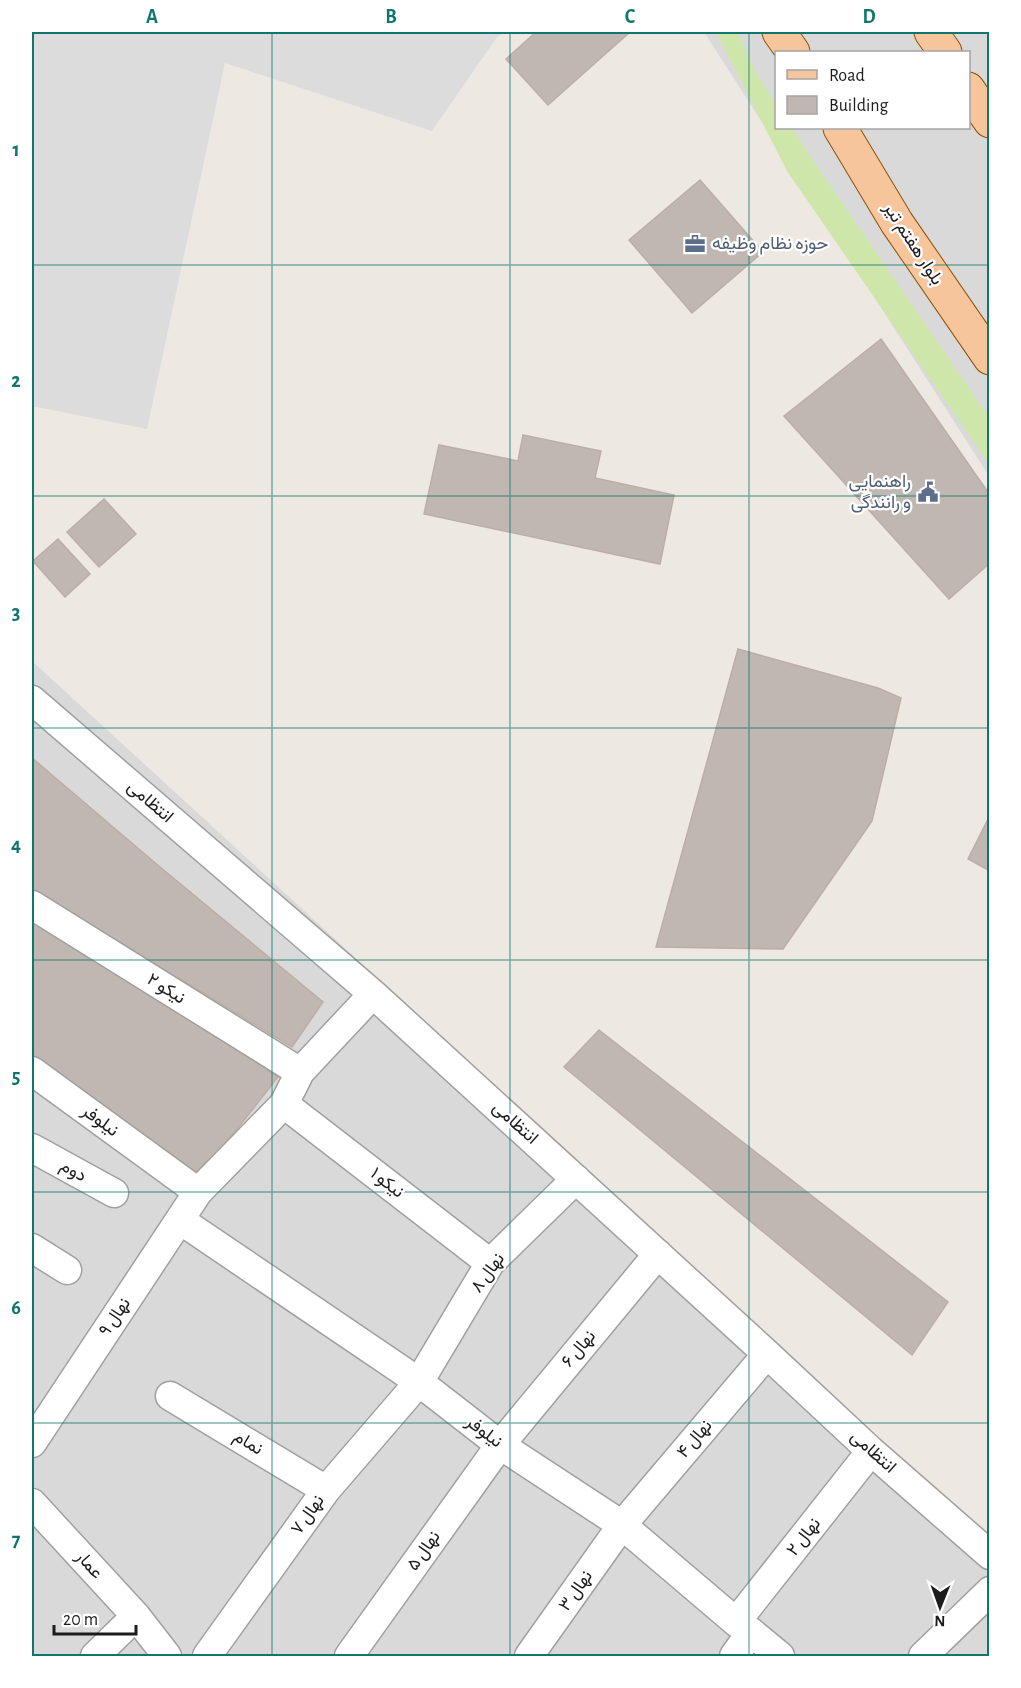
<svg xmlns="http://www.w3.org/2000/svg" width="1021" height="1688" font-family="'Alegreya Sans',Vazirmatn,sans-serif">
<rect width="100%" height="100%" fill="#ede8e2"/>
<!-- residential -->
<path fill="#dad9d9" fill-rule="evenodd" d="M704,32H989V476ZM776,52H968V128H776Z
M32,661L989,1539V1656H32Z"/>
<!-- grass -->
<path fill="#cee6a9" d="M716,32H737L756,73L776,104V128H792L821,172L989,417V464L787,171Z"/>
<!-- parking -->
<path fill="#dcdcdc" d="M32,32H506L497,37L432,131L225,63L147,429L32,406Z"/>
<!-- building -->
<path fill="#c1b7b2" stroke="#beada5" stroke-width="1.5" d="M536,32H630L548,105L506,59Z
M700,180L763,252L692,313L629,240Z
M881,339L990,495V563L949,599L784,416Z
M523,435L601,451L595,478L674,495L660,564L424,514L439,445L518,461Z
M104,499L136,534L99,567L67,532Z
M58,539L90,574L65,597L33,561Z
M738,649L878,688L901,698L872,821L783,949L656,947Z
M32,758L160,867L323,1002L292,1047L32,889Z
M990,815V871L968,859Z
M32,921L146,991L278,1077L200,1176L102,1108L32,1064Z
M599,1030L948,1302L912,1355L564,1067Z"/>
<g fill="none" stroke-linecap="round" stroke-linejoin="round">
<!-- minor casing -->
<g stroke="#a0a0a0" stroke-width="31">
<path id="minor" d="M32,700L373,994L767,1354L871,1451L990,1555
M32,905L300,1072
M32,1071L198,1192
M284,1104L490,1263
M32,1148L114,1193
M180,1220L419,1382L500,1445L622,1525L736,1622L751,1632L780,1656
M32,1248L67,1270
M170,1396L326,1490
M32,1443L198,1192L284,1104L300,1072L373,994
M32,1503L136,1616L167,1656
M736,1622L871,1451
M95,1656L136,1616
M207,1656L326,1490L419,1382L490,1263L576,1179
M349,1656L500,1445L658,1254
M529,1656L622,1525L767,1354
M734,1656L751,1632
M923,1656L990,1591"/>
</g>
<!-- primary casing -->
<g stroke="#8e5106" stroke-width="35">
<path id="primary" d="M779,32L793,52
M931,32L945,52
M968,89L990,121
M840,128L897,223L990,358"/>
</g>
<!-- minor -->
<use href="#minor" stroke="#fff" stroke-width="28"/>
<!-- primary -->
<use href="#primary" stroke="#f7c59c" stroke-width="33"/>
</g>
<!-- grid -->
<path fill="none" stroke="#0f766e" stroke-width="1.5" stroke-opacity="0.55" d="M272,32V1656M510,32V1656M749,32V1656M32,265H990M32,496H990M32,728H990M32,960H990M32,1192H990M32,1423H990"/>
<!-- icons -->
<defs>
<g id="office-bare" transform="scale(1.62)"><path d="M-6-3h4V-5.5h4V-3h4V5H-6ZM-1-4.5V-3h2v-1.5ZM-6 0V1H6V0Z" fill="#5c6f8a" stroke="#fff" stroke-width="2.5" paint-order="stroke"/></g>
<g id="civic-bare" transform="scale(1.62)"><path d="M-.6-6.5H3V-4.5H.6V-3L4-1V1h2V6H-6V1h2V-1L-.6-3ZM-1.2 2.5V6h2.4V2.5Z" fill="#5c6f8a" stroke="#fff" stroke-width="2.5" paint-order="stroke"/></g>
</defs>
<g fill-rule="evenodd">
<use href="#office-bare" x="695" y="244"/>
<use href="#civic-bare" x="928" y="492"/>
</g>
<g text-anchor="middle" dominant-baseline="central" stroke-width="4.5" stroke-linejoin="round" paint-order="stroke">
<!-- service labels -->
<g font-size="18" fill="#4e5e75" stroke="#fff" text-anchor="start">
<text x="712" y="244">حوزه نظام وظیفه</text>
<text x="911" y="482" text-anchor="end">راهنمایی<tspan x="911" dy="21">و رانندگی</tspan></text>
</g>
<!-- street labels -->
<g font-size="18" fill="#1c1c1c" stroke="#fff">
<text transform="translate(913 244) rotate(57)">بلوار هفتم تیر</text>
<text transform="translate(150 802) rotate(41)">انتظامی</text>
<text transform="translate(166 989) rotate(32)">نیکو ۲</text>
<text transform="translate(100 1121) rotate(36)">نیلوفر</text>
<text transform="translate(515 1123) rotate(42)">انتظامی</text>
<text transform="translate(73 1171) rotate(29)">دوم</text>
<text transform="translate(387 1183) rotate(38)">نیکو ۱</text>
<text transform="translate(488 1273) rotate(-54)">نهال ۸</text>
<text transform="translate(115 1317) rotate(-56)">نهال ۹</text>
<text transform="translate(579 1349) rotate(-50)">نهال ۶</text>
<text transform="translate(484 1432) rotate(37)">نیلوفر</text>
<text transform="translate(695 1439) rotate(-50)">نهال ۴</text>
<text transform="translate(248 1443) rotate(31)">نمام</text>
<text transform="translate(873 1452) rotate(42)">انتظامی</text>
<text transform="translate(308 1515) rotate(-55)">نهال ۷</text>
<text transform="translate(804 1537) rotate(-52)">نهال ۲</text>
<text transform="translate(424 1551) rotate(-55)">نهال ۵</text>
<text transform="translate(89 1565) rotate(48)">عمار</text>
<text transform="translate(576 1591) rotate(-55)">نهال ۳</text>
</g>
</g>
<!-- border -->
<rect width="1021" height="1688" fill="none" stroke="#ffffff" stroke-width="66"/>
<!-- legend -->
<rect x="775" y="51" width="195" height="78" fill="#ffffff" stroke="#a4a4a4" stroke-width="1.5"/>
<rect x="787" y="70" width="30" height="9" fill="#f7c59c" stroke="#a4a4a4" stroke-width="1.5"/>
<text x="829" y="81" font-size="18" fill="#1c1c1c">Road</text>
<rect x="787" y="96" width="30" height="18" fill="#c1b7b2" stroke="#a4a4a4" stroke-width="1.5"/>
<text x="829" y="111" font-size="18" fill="#1c1c1c">Building</text>
<!-- north arrow -->
<g transform="translate(940 1607) rotate(181)" stroke="#ffffff" stroke-width="4.5" paint-order="stroke">
<path d="M0-4.5L10 22L0 15L-10 22Z" fill="#1c1c1c"/>
<text y="-9" font-size="16" font-weight="bold" text-anchor="middle" fill="#1c1c1c">N</text>
</g>
<!-- scale -->
<path d="M54 1625v9h82v-9" fill="none" stroke="#1c1c1c" stroke-width="3"/>
<text x="63" y="1625" font-size="18" fill="#1c1c1c" stroke="#ffffff" stroke-width="4.5" paint-order="stroke">20 m</text>
<rect x="33" y="33" width="955" height="1622" fill="none" stroke="#0f766e" stroke-width="2"/>
<g font-size="20" text-anchor="middle" font-weight="bold" fill="#0f766e">
<text x="152" y="23">A</text>
<text x="391" y="23">B</text>
<text x="630" y="23">C</text>
<text x="869" y="23">D</text>
<text x="16" y="156">1</text>
<text x="16" y="387">2</text>
<text x="16" y="619">3</text>
<text x="16" y="851">4</text>
<text x="16" y="1083">5</text>
<text x="16" y="1314">6</text>
<text x="16" y="1546">7</text>
</g>
</svg>
